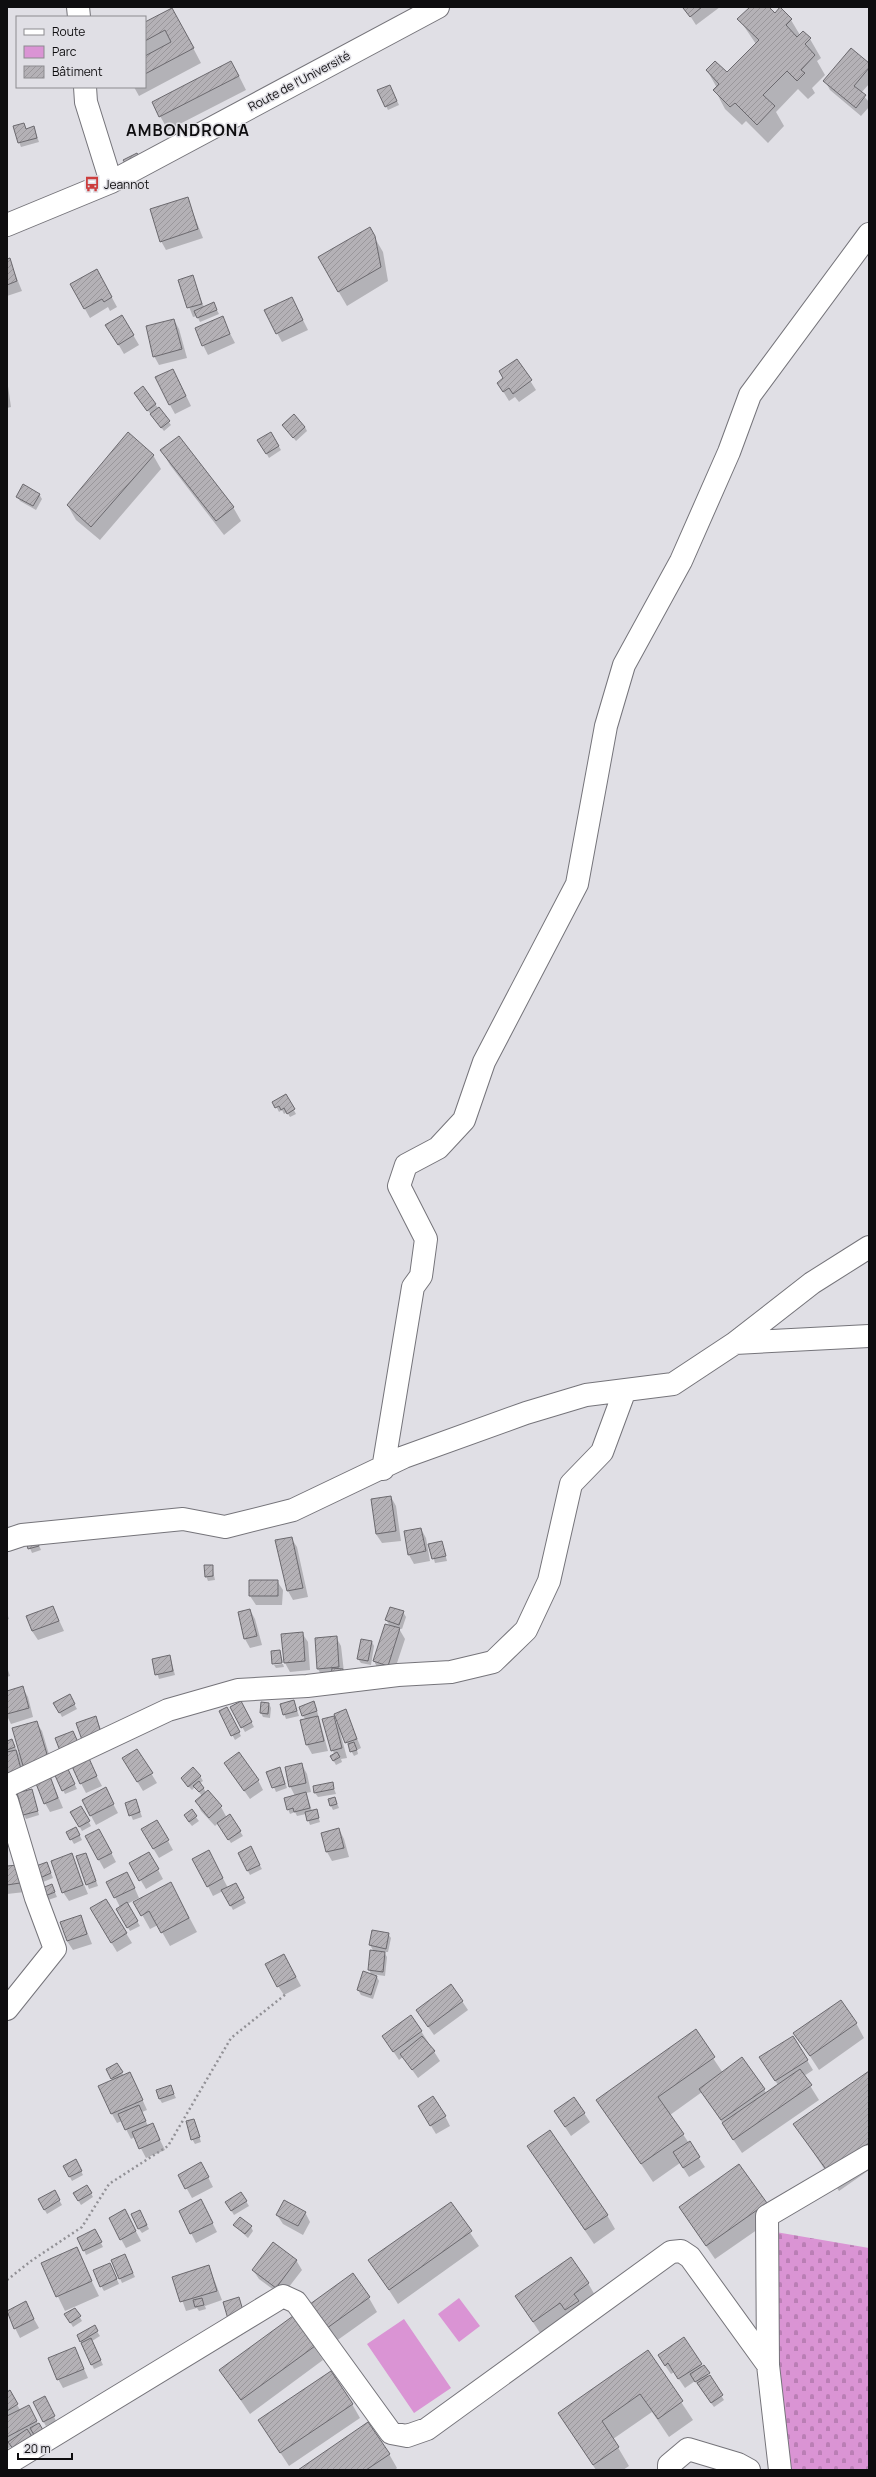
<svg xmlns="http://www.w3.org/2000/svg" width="876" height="2477" font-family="Manrope,sans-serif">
<defs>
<pattern id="cemetery-stones" width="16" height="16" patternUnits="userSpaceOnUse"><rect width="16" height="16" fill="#da94d4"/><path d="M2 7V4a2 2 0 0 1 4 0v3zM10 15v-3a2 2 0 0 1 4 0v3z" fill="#ba7eb5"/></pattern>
<pattern id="building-hatch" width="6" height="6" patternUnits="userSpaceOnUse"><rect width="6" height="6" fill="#b4b1b6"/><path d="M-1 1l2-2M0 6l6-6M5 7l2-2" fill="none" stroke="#9a979b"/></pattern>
</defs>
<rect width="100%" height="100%" fill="#e0dfe5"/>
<!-- cemetery -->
<path fill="url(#cemetery-stones)" d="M764,2230L869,2248V2470H785Z"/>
<!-- park -->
<path fill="#da94d4" d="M459,2298L480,2326L459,2342L438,2314Z
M404,2319L451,2388L414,2413L367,2344Z"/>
<!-- shadow -->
<path fill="#0003" d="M687,7H720L696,25L685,8Z
M751,7H767L775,14L780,8L791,20L800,35L810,39L821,58L817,61L825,75L812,88L815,93L808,99L798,89L776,112L784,126L768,143L746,121L742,125L725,109L715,90L717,88L707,70L727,73L756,44L739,19Z
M145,23H180L201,63L139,96L134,87H145Z
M869,65V84L861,93L869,102V107L861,116L830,90L825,81Z
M239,76L246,90L168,130L160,116Z
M392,90L399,105L388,110L386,106Z
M24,124L26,129L34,127L39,142L21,147L19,142Z
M187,198L203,238L166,250L161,241Z
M369,228L383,252L388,281L347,306L319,258Z
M9,259L22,291L7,296V260Z
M97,270L117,307L110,311L108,307L90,318L71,284Z
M192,277L204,307L214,304L219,314L200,322L197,316L193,317L179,281Z
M292,298L308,330L282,342L277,333Z
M122,316L139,345L124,354L107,325Z
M222,318L235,343L208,355L203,345Z
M174,320L179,329L187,358L159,365L154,356Z
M517,360L536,390L519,402L515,397L509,401L498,383L504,379Z
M7,379L11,407L7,408Z
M178,379L191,406L175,414L170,405Z
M143,388L171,425L164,431L138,398Z
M283,425L305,427L307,431L296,441Z
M271,433L281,450L269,458L259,440Z
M162,451L233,507L241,521L224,535L170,465Z
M153,455L161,469L100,540L76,520L68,506Z
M39,494L42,499L36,510L20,501L18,497Z
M286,1096L296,1114L290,1117L287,1112L284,1114L282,1110L279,1112L274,1102Z
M391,1497L396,1506L401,1541L382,1543L376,1534L372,1500Z
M421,1529L426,1538L430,1561L414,1564L409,1555Z
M291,1538L297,1547L308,1597L293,1600L288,1591L277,1541Z
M27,1541L38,1543L41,1550L32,1553Z
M442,1542L447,1561L435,1563L430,1545Z
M212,1566L215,1580L208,1581L206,1576Z
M277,1581L283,1590L282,1605H256L250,1596Z
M53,1607L64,1631L38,1640L32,1631Z
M250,1610L255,1619L262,1645L250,1648L245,1639Z
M403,1612L406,1617L402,1629L398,1627L405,1639L393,1675L379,1671L374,1661L390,1626L386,1620Z
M7,1613L9,1619L7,1620Z
M302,1633L308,1642L310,1670L290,1672L285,1663Z
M336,1637L341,1646L344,1672L323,1678L318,1669Z
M372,1642L374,1646L371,1665L361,1663L358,1659Z
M280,1651L283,1662L274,1664L272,1652Z
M170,1656L175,1675L159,1679L153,1660Z
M283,1664L284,1667L276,1668L274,1665Z
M7,1667L10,1676L7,1677Z
M22,1687L28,1697L33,1717L11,1724L7,1716V1692Z
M69,1695L77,1709L62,1717L55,1703Z
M294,1701L299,1716L286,1719L281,1705Z
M241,1702L254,1727L245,1732L231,1707Z
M269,1704L271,1708L270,1718L263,1717L261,1713Z
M316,1707L328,1751L312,1754L307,1745L302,1721L306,1720L303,1716Z
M227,1709L241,1736L235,1740L220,1712Z
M346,1711L361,1748L357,1750L358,1754L354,1756L339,1728L347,1758L341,1759L342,1762L336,1765L331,1756L334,1754L324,1719L333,1717L339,1728Z
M96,1717L106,1742L89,1748Z
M36,1722L42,1731L54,1771L23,1766L26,1782L7,1780V1742L14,1744L22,1761Z
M73,1732L102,1786L86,1793L71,1764Z
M137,1750L157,1783L143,1791L129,1768Z
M302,1765L307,1774L311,1792L306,1793L312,1811L316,1810L320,1822L310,1825L306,1814L297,1816L295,1812L290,1814L288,1809L295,1796L290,1786Z
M68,1771L77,1789L65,1794L63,1790Z
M231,1772L258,1780L263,1790L250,1799Z
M268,1773H282L287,1788L276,1792Z
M200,1776L203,1781L200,1783L206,1792L221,1807L227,1818L230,1816L243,1836L231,1843L218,1823L215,1826L201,1811L196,1801L202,1796L195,1787L192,1790L184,1782Z
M50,1777L63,1808L50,1812L45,1803Z
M332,1783L336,1794L318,1797L315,1793Z
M32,1790L39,1815L26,1819L24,1815Z
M110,1798L118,1813L96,1825L83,1801Z
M335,1798L339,1808L333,1810L331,1806Z
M126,1804L138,1805L142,1817L133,1820Z
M81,1808L91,1826L82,1831L72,1813Z
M191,1811L199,1821L192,1826L187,1820Z
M157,1821L173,1850L159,1858L142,1830Z
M339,1829L344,1839L349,1857L332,1861L327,1852L322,1833Z
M67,1832H78L82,1840L74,1844Z
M86,1837L104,1839L116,1862L104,1869Z
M250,1848L262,1869L250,1875L239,1854Z
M149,1853L163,1879L146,1889L131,1864Z
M71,1854L88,1894L69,1901L63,1892Z
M88,1858L98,1886L89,1889L87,1884Z
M194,1859L214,1861L228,1888L236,1884L246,1903L233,1910L223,1891L213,1896Z
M47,1863L53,1878L43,1882L41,1877Z
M17,1866L25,1892L7,1894V1867Z
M132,1882L139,1898L127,1904L140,1926L130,1931L117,1909L120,1907L115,1897Z
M54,1890L57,1897L48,1900L46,1896Z
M179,1898L197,1932L170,1946L158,1925L150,1929L135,1902Z
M106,1900L132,1943L117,1952L91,1909Z
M81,1916L92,1944L73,1950L67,1941Z
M388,1934L391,1938L388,1952H384L387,1957L385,1976L371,1974L369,1969L374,1952L370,1945Z
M289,1964L301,1986L284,1995L278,1986Z
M364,1973L377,1977L379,1981L373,1999L361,1995L358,1990Z
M462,2001L468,2010L434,2035L417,2011Z
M856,2023L864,2038L819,2070L795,2033Z
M421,2031L440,2061L418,2078L403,2057L399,2060L383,2036Z
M695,2031L723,2073L764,2089L766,2093L778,2085L766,2066L793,2037L813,2070L804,2076L819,2100L742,2153L702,2092L670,2115L705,2167L689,2177L680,2163L653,2182L598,2100Z
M117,2065L124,2076L130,2074L135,2083L147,2110L142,2112L148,2126L152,2124L165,2150L146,2158L135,2137L131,2139L122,2121L117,2123L112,2114L114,2081L108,2070Z
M869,2073V2170L839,2191L795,2125Z
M170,2086L176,2098L162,2103L159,2098Z
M584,2113L590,2122L571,2136L561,2121Z
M425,2116H445L450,2126L436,2134Z
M194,2120L201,2142L195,2144L192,2139Z
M537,2160L607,2215L615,2229L594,2244Z
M78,2165L83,2175L72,2181L64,2166Z
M206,2173L213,2187L192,2198L179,2175Z
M87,2186L93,2197L81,2205L74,2193Z
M54,2191L62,2205L47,2214L39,2200Z
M241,2193L249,2206L234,2215L226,2202Z
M450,2203L479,2246L398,2304L370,2261Z
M766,2203L774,2218L715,2259L680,2208Z
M206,2210L217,2232L196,2243L191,2233Z
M305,2212L310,2222L303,2235L283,2224L277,2215Z
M142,2215L149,2229L142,2233L139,2229Z
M130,2220L141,2241L126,2248L121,2239Z
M234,2225L251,2227L253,2231L248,2238Z
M97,2235L103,2247L86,2255L84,2250Z
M76,2249L99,2296L65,2311L42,2264Z
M127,2260L135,2277L122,2283L112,2261Z
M296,2260L302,2270L282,2296L259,2279L253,2270Z
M209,2266L222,2300L205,2306L206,2309L199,2311L197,2308L186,2311L174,2277Z
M112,2268L119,2284L104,2291L101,2286Z
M588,2283L596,2297L542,2336L516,2296Z
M369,2298L377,2312L332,2344L315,2321Z
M25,2303L39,2328L20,2338L7,2312Z
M75,2309L82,2321L73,2327L66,2315Z
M293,2317L323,2360L250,2414L220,2370Z
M94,2327L100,2336L92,2341L103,2365L94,2369L78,2336Z
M684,2339L724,2400L714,2407L695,2381L685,2388L674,2372L671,2374L664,2364Z
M75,2348L88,2378L63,2388L58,2379Z
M648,2352L693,2420L669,2437L652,2412L613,2439L629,2466L623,2470H596L559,2413Z
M10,2392L20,2410L34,2415L38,2424L35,2434L7,2449L13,2458L7,2462V2393Z
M47,2402L56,2421L46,2426L43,2421Z
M352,2404L360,2418L289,2466L259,2420Z
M389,2454L397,2468L395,2470H300Z"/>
<!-- building -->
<path fill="url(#building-hatch)" stroke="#6b696e" d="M685,7H702L690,17L683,8Z
M750,7H769L775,13L780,7L792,19L786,25L797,37L803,31L811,38L805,44L815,55L801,70L805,73L797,81L787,71L763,95L775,106L757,125L735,103L730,107L713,90L719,84L706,70L715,61L727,72L759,40L737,19Z
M172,8L194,48L145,74V56L171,42L165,30L145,41V22Z
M851,48L869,63V68L854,86L866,95L856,108L823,81Z
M231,61L239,76L159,117L152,102Z
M390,85L397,101L385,107L377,90Z
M24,123L26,129L34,126L37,138L18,143L13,126Z
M137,153L141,160L128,167L123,160Z
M188,197L198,229L160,242L150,209Z
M370,227L375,236L381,267L338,292L318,257Z
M10,258L17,281L7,285V259Z
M97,269L112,297L104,302L102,299L84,309L70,284Z
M193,275L202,304L187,308L178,280Z
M292,297L303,320L276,334L264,310Z
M214,302L217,310L197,318L194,311Z
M122,315L134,335L118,345L105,325Z
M223,316L230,334L202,346L195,328Z
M174,319L182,349L153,357L146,326Z
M517,359L532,380L513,394L509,388L503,392L497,383L503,378L499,371Z
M173,369L186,396L169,405L155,377Z
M143,386L156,404L147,411L134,393Z
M159,407L170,421L161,428L150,414Z
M294,414L305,427L293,438L282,425Z
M128,432L154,455L91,527L67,505Z
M271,432L279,446L266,454L257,440Z
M179,436L234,507L216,521L160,450Z
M23,484L40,494L33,506L16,497Z
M286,1094L295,1109L287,1114L284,1108L281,1110L279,1106L275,1108L272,1102Z
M391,1496L396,1531L376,1534L371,1499Z
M421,1528L426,1551L408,1555L404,1531Z
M36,1537L39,1546L28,1549L26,1541Z
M292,1537L303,1588L287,1591L275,1540Z
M442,1541L446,1556L432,1559L428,1544Z
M204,1565H213V1576L205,1577Z
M249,1580H278V1596H249Z
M53,1606L59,1621L32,1631L26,1616Z
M390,1607L404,1611L399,1625L385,1620Z
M250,1609L257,1636L244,1639L238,1612Z
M385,1624L400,1628L388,1666L373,1661Z
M303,1632L305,1661L284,1663L281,1634Z
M337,1636L339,1667L317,1669L315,1638Z
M361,1639L372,1641L368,1661L357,1659Z
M280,1650L282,1663L272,1664L271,1651Z
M170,1655L173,1671L155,1675L152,1659Z
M332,1668L343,1669L342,1678L331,1677Z
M23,1686L29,1708L7,1714V1691Z
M70,1694L75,1704L59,1713L53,1703Z
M294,1700L297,1711L283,1715L280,1704Z
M241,1701L252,1722L241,1728L230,1707Z
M314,1701L317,1711L302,1716L299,1707Z
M261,1702L269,1703L268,1714L260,1713Z
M227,1707L240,1732L231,1736L219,1711Z
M346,1709L357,1739L345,1743L334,1714Z
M96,1716L101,1733L82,1740L76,1723Z
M318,1716L324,1741L306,1745L300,1720Z
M334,1716L342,1748L331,1751L322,1719Z
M37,1721L49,1761L24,1769L12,1728Z
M73,1731L81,1749L62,1756L55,1738Z
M12,1739L15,1747L7,1750V1741Z
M354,1742L357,1750L350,1752L348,1744Z
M137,1749L153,1773L137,1782L122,1758Z
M16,1750L22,1773L7,1776V1752Z
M239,1752L259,1780L244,1791L224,1763Z
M337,1752L340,1757L333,1761L330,1756Z
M87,1754L97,1776L80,1784L70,1762Z
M302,1763L306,1783L289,1787L285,1767Z
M66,1765L75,1784L62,1791L53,1771Z
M193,1767L201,1776L188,1787L181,1778Z
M280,1767L285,1784L272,1788L266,1772Z
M50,1776L58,1798L44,1804L35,1781Z
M199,1781L204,1788L199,1792L193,1786Z
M333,1782L334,1789L314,1793L313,1786Z
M106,1787L114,1804L90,1816L82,1800Z
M32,1789L38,1811L23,1815L17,1793Z
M208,1790L222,1806L209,1818L195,1801Z
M306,1792L310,1808L294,1812L293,1808L287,1810L284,1798Z
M335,1797L337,1804L330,1806L328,1799Z
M136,1799L140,1812L129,1816L125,1803Z
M81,1806L90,1821L79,1827L70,1812Z
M192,1809L197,1816L189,1822L184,1815Z
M317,1809L319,1818L307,1821L305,1812Z
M230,1814L241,1831L228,1840L217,1823Z
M157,1820L169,1840L153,1849L141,1829Z
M76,1827L80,1835L70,1840L66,1832Z
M339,1828L344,1848L326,1852L321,1833Z
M99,1829L112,1853L98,1860L85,1836Z
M251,1846L260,1865L247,1871L238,1853Z
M209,1850L223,1878L207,1887L192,1859Z
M149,1852L159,1869L139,1881L129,1863Z
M72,1853L83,1885L62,1893L51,1861Z
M86,1853L96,1881L86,1885L76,1856Z
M47,1862L51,1873L40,1878L36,1866Z
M18,1865L20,1883L7,1885V1866Z
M127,1872L135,1888L114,1898L106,1882Z
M171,1882L189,1918L161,1933L149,1911L141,1916L133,1902Z
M236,1883L244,1898L230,1906L221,1890Z
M52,1884L55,1892L45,1896L42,1888Z
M106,1899L127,1933L111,1943L90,1908Z
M127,1902L138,1921L127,1928L116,1909Z
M81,1915L87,1934L67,1941L60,1922Z
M372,1930L389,1933L386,1949L369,1945Z
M370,1950L385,1952L383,1972L368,1970Z
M284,1954L296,1977L277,1987L265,1964Z
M363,1971L377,1976L371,1995L357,1990Z
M451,1984L463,2001L428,2027L416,2010Z
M841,2000L857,2023L810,2056L793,2033Z
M411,2015L422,2031L393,2052L382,2036Z
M696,2029L715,2057L658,2097L684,2134L641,2164L596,2100Z
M422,2036L435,2051L412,2070L400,2054Z
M793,2036L808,2060L775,2081L759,2057Z
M742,2057L765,2089L721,2120L699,2089Z
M117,2063L123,2072L111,2079L106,2069Z
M800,2069L812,2085L733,2140L722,2123Z
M869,2071V2143L828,2172L793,2124Z
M130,2072L143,2100L111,2114L98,2086Z
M171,2085L174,2094L159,2099L156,2090Z
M433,2096L446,2116L430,2126L418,2106Z
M574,2097L585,2113L565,2127L554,2111Z
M139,2105L146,2121L125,2130L118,2114Z
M194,2119L200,2137L191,2140L186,2121Z
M153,2123L160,2140L139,2149L132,2132Z
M550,2130L608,2215L585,2230L527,2146Z
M690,2141L700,2157L683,2168L673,2152Z
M76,2159L82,2171L69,2177L63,2166Z
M201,2162L209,2177L185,2189L178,2175Z
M739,2164L767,2203L706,2246L679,2207Z
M87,2185L92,2193L78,2201L73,2193Z
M55,2190L60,2200L44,2210L38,2199Z
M241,2192L247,2201L231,2211L225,2202Z
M201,2199L213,2223L190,2234L179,2211Z
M284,2200L306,2212L298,2226L276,2215Z
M451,2202L472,2231L389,2290L368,2260Z
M125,2209L136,2231L120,2240L109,2218Z
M140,2210L147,2225L138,2229L131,2214Z
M240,2217L252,2226L245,2234L233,2225Z
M95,2229L102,2242L83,2251L77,2238Z
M273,2242L297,2260L276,2288L252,2270Z
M77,2247L92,2281L56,2297L41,2263Z
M125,2254L133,2273L119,2279L111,2260Z
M571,2257L589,2283L574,2294L579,2301L565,2310L560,2303L533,2322L515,2296Z
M110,2263L117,2279L100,2287L93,2270Z
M209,2265L217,2291L180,2302L172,2277Z
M353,2273L370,2297L323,2331L306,2307Z
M239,2297L244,2314L228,2319L223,2302Z
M202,2298L204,2305L195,2307L193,2300Z
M26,2301L34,2319L14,2329L7,2311Z
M75,2308L81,2316L70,2323L64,2314Z
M293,2316L315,2346L241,2400L219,2370Z
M95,2325L98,2331L80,2342L77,2335Z
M684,2337L702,2364L678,2379L668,2363L665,2366L658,2355Z
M91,2338L101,2360L91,2365L81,2343Z
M75,2347L84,2369L57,2380L48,2358Z
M648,2350L683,2401L658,2419L640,2394L602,2421L619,2447L593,2465L558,2413Z
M704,2365L710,2373L695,2382L690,2374Z
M331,2371L353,2404L280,2453L258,2420Z
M710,2375L723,2395L711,2403L697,2383Z
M10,2390L18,2404L7,2411V2392Z
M45,2396L55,2416L43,2422L33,2402Z
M29,2405L37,2421L7,2437V2416Z
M368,2422L390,2454L366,2470H298Z
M39,2423L43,2430L34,2435L30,2428Z
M27,2429L33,2438L14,2450L8,2442Z"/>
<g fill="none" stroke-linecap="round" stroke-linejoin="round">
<!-- minor casing -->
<g stroke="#75747a" stroke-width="24">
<path id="minor" d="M78,7L79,17
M85,87L86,102L111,182
M7,225L111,182L438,7
M735,1343L869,1336
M383,1469L413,1287L421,1276L426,1239L399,1186L406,1165L438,1148L464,1120L484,1062L577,884L606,726L624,665L681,561L729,452L750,395L869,234
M7,1540L22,1535L183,1519L225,1527L293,1510L404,1457L526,1413L586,1395L673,1384L735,1343L812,1283L869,1247
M7,1786L168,1710L238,1690L307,1686L398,1675L451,1672L493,1662L526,1630L549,1581L571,1484L602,1452L625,1390
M7,1801L36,1898L55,1949L7,2009
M7,2464L283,2296L296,2302L391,2433L407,2436L427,2429L671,2252L681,2251L690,2257L768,2365
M669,2470V2465L688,2449L738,2464L749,2470
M780,2470L768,2365L767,2216L869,2156"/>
</g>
<!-- path -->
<path stroke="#929196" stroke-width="2.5" stroke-dasharray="2 3" stroke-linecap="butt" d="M7,2280L31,2261L82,2227L109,2184L168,2146L231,2038L286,1994"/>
<!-- minor -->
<use href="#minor" stroke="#fff" stroke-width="22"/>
</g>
<!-- icons -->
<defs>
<g id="bus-bare" transform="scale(1.2)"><path d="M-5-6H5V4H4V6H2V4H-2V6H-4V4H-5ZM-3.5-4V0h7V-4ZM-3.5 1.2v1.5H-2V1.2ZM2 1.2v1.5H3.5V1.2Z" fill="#cc3d3d" stroke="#e0dfe5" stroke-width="2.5" paint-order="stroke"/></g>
</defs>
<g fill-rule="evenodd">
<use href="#bus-bare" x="92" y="184"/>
</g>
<g text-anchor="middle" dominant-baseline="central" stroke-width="3" stroke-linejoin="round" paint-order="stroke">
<!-- street labels -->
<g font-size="12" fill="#0e0d0f" stroke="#e0dfe5">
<text transform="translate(299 81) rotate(-28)">Route de l'Université</text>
</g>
<!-- poi labels -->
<g font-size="12" fill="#0e0d0f" stroke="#e0dfe5" text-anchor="start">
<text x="104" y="184">Jeannot</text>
</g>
<!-- district labels -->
<g font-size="16" font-weight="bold" letter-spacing="1" fill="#0e0d0f" stroke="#e0dfe5">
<text x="188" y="130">AMBONDRONA</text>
</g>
</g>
<!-- border -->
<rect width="876" height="2477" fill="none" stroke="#0e0d0f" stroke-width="16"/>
<!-- legend -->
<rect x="16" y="16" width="130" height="72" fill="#e0dfe5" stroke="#8c8b8f"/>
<rect x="24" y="29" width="20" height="6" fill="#ffffff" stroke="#8c8b8f"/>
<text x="52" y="36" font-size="12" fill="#0e0d0f">Route</text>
<rect x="24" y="46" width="20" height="12" fill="#da94d4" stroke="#8c8b8f"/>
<text x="52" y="56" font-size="12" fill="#0e0d0f">Parc</text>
<rect x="24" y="66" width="20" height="12" fill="url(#building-hatch)" stroke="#8c8b8f"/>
<text x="52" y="76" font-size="12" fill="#0e0d0f">Bâtiment</text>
<!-- scale -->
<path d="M18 2453v6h54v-6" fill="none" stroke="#0e0d0f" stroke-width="2"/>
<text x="24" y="2453" font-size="12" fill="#0e0d0f" stroke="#e0dfe5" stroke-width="3" paint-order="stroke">20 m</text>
</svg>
